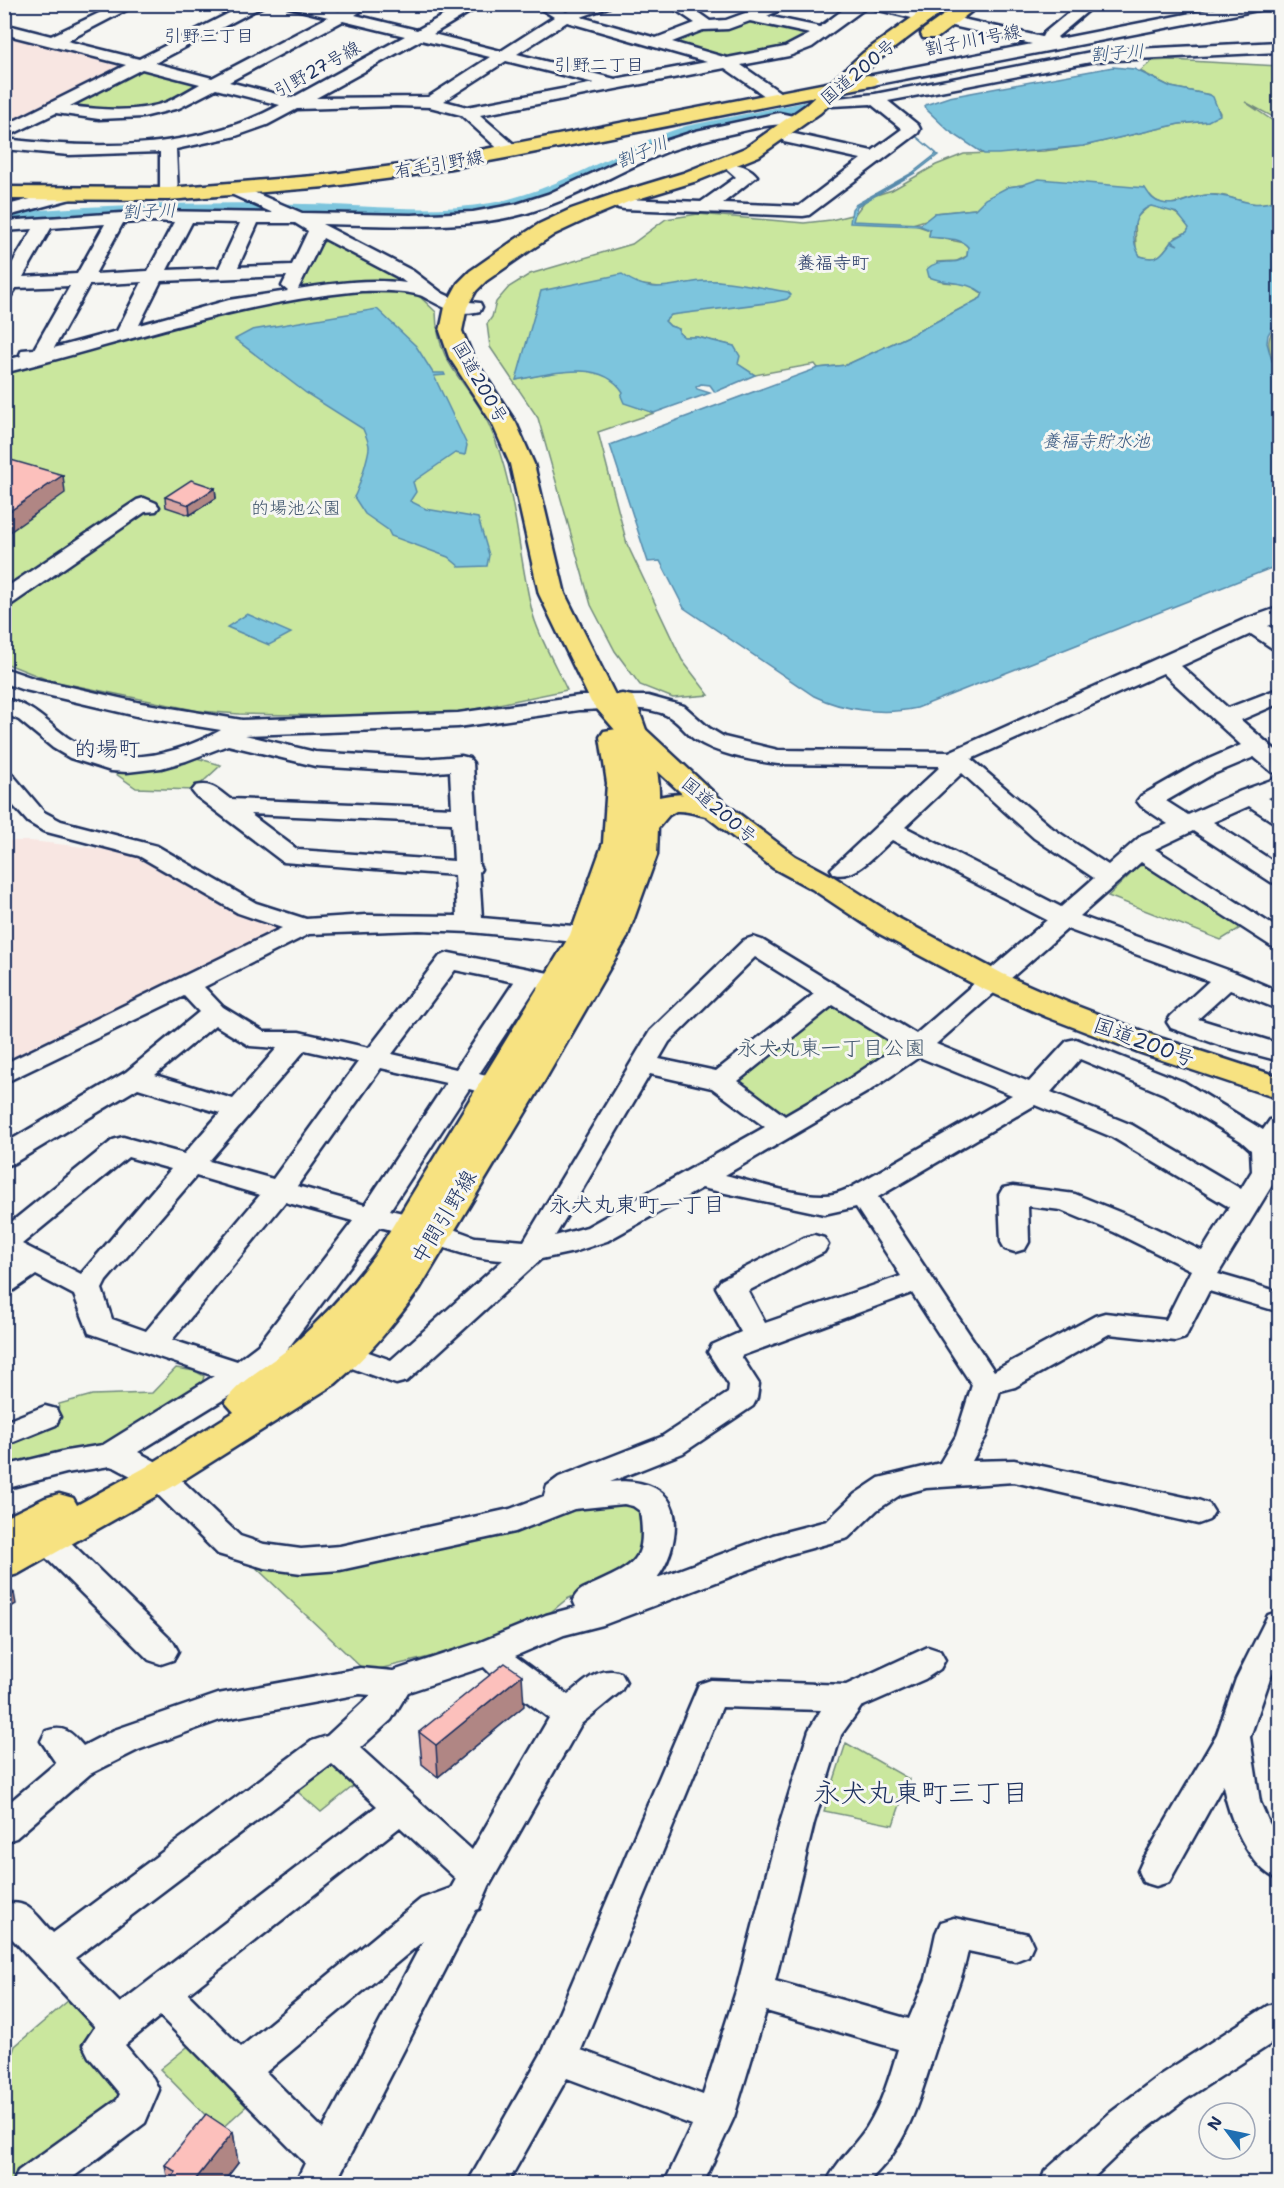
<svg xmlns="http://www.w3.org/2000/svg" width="1284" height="2188" font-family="'Shantell Sans','Klee One',sans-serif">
<rect width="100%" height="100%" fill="#f6f6f2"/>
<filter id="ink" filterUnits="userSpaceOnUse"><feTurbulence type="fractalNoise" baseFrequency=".0167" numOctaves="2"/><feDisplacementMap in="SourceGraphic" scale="12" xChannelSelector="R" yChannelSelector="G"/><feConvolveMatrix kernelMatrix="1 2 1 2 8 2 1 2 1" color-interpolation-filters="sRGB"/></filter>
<g filter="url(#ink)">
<!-- built -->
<path fill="#f8e6e2" d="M4,34L125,64V68L5,128Z
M5,841H31L136,853L282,927L275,932L5,1068Z"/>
<!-- green -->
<path fill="#cae79e" stroke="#728b7e" stroke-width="1.5" d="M749,20L810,33C789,50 759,58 732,59C718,59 685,47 669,43L701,29Z
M1171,60L1279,66V120L1245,102L1279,125V199C1245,213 1237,192 1207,195C1188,196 1165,215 1150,195L1022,185L1008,187L975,209L935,213L929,219L912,224L930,230L929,236L965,243L968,247L967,256L957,261L937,262L943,282L968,284L983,294L981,298L911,335L846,365L818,368L815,364L755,375L737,364L734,346L698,337H684L679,333V329L670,326L665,321L671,315L681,312L787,299L717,281L667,288L636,284L516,380C545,374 592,361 616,382C634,398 626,404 654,413L598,432L627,544L682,660L709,695L673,698L640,685L615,651L591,605L538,418L490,347L487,324L492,317L496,302L509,287L530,274L632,244L666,219L698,214L804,223L831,220L855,214L867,198L892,190L936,165L964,154L1044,151L1083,146L1179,124L1208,121L1220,113L1210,95L1171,87L1140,71L1152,61Z
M140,69L204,86L160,107L114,113L66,106Z
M1149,206C1167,206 1180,212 1189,228L1187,232L1176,237L1187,249L1171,242C1162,255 1157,262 1140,256L1136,249L1135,219Z
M327,241L401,279L396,283L304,290L299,286L319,243Z
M354,289L402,290L418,295L436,312C437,369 469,380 489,425C516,484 517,549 532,611C538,636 556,666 567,690L460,712L360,716L239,714L199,711L48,680L5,663V370L228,309Z
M1279,315V360L1272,361C1265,336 1271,336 1279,315Z
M190,756L221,765L194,790L136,788L109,769L151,770Z
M1146,865L1242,927L1221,940L1108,896L1139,866Z
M838,1005L898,1041V1048L788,1115L780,1114L736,1081L830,1006Z
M176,1368L195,1371L204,1376L202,1384L101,1448L5,1470V1442L57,1422L59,1404L92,1395L152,1393Z
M620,1502L642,1509L647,1525L639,1563L621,1575L567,1599L541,1620L459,1650L366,1672L249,1561Z
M846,1743L909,1779L893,1825L824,1811Z
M325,1760L356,1784L321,1812L291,1786Z
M76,1994L104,2023L126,2090L118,2109L12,2183L5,2184V2074L15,2046Z
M197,2039L254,2099L220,2130L160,2069Z"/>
<!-- water -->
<path fill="#7dc5dd" stroke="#5689aa" stroke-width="1.5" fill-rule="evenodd" d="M1113,67L1134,69L1171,87L1210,95L1213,97L1220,115L1208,121L1179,124L1083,146L998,154H984L949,131L926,109L925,105L949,97Z
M912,133L938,155L915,173L857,206L853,221L921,224L935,213L975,209L985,199L1008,187L1022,185L1039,179L1145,188C1150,196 1153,201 1162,203C1179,207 1191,196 1207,195C1237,193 1247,212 1279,199V315L1268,335L1267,343L1272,361L1279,360V565L917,708C884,715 844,711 814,696L684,608L660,561L648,562L610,445L818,368L846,365L911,335L981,298L983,293C966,280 947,285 929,277L927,269C939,257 956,267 967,256L968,247C958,236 942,239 929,237L930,230L921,226L850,223L852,209L855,205L912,173L935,155L936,153ZM1151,206L1177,213L1189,228L1187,232L1171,241L1178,245L1171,242C1162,255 1157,262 1140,256C1130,239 1131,213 1151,206Z
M622,274C658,301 680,277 718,281C741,283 765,288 788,292L791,295L787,299L774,302L671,315L665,321L670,326L679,329V333L684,337H697L734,346L740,356L738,364L755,375L715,392L710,385L701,384L696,387L697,389L710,393L654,413L624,403L621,396L623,392C601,358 549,374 516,380L541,291Z
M377,309L416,346L433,373H444L445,375L434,376L467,445L465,455L455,453L413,482L416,492L410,501L426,509L478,518L489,555L487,566L460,567L448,557L391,536L388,530L365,514L354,497C358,491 369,454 369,447C369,442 365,434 363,429L306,393L235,339L252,330Z
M247,614L291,633L269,645L227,627Z"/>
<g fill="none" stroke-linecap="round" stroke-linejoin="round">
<!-- river -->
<path fill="#7dc5dd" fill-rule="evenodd" d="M844,94L851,96L854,100L851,104L697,135C626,158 565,202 490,215C429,226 366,217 304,216C204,215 104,217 4,225V213C104,204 205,202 305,204C367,205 430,214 491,203C561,190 619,147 686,126Z"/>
<!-- minor casing -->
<g stroke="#1b2f5e" stroke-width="5">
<path id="minor" d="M118,4H138L67,41L139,59L247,4H267L155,63L212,78L328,17L288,7L286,4H314L339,11L352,4H371L355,15L417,30L464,4H483L433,34L501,51L554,17L533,4H553L566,12L587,4H611L609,7L581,17L656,38L695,23L667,4H686L710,21L726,20L770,4H793L767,16L820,27L851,4H894L933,14L936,17L928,22L867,7L812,47L789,56L741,65L784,95L786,98L784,101H772L725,68L480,115L517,147L519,151L517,155H505L461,115L430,107L396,106L297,109L267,125L236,136L176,149L178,194L175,198H163L160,194V152L69,155L4,149V139C97,150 196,151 280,105L216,89L179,108L143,117L99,119L56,113L4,138V126L126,65L4,34V24L51,36ZM343,21L405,36L292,98L229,82ZM750,21L810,34L785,47L727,58L672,42L703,30L728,29ZM567,22L707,62L615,79L517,54ZM421,40L490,57L428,97L316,98ZM506,61L594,83L467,107L444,101ZM142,69L200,84C189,90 178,97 167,102C137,113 101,110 70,106Z
M1079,4H1096L1057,37L1059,39L1237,4H1270L1263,9L868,86L860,81L868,76L1032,44L944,24L941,21L944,18L949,16L1042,37L1044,33Z
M1280,42V52L1096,61L888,101L918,125L920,129L918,133L809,215L803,216L624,209L618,208L615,204L618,200L624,199L701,202L736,177L727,169L729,165C739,163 751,168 757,176L723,203L799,206L861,159L784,142L782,138L784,134L790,133L872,151L902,129L871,104L832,106L830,103L838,98L875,94L1096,51Z
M779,113L803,118L805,121L797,126C775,122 760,127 739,132C715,137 692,143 669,151C620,170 577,198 527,213C462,231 389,225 322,224L413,271L442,293L459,301L480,303L482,307L480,311C457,317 443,307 424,297C411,290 367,290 351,292C232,304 120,344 4,373V361L21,356L20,354L22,350L34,349L70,286L16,288L10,297L4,298V277L33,229L4,231V221L151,211L273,213L231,194L228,190L231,186L237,185L302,213L411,215L473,212L517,204L548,194L656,144L696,131ZM151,221L174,222L148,271L95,274L123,223ZM192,222L240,223L219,268L167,270ZM258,223H295L308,231L292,265L238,267ZM105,224L77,274L23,277L51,228ZM323,238L401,279L406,283C368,278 335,283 298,289ZM287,276L282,286L288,291L229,300L139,325L161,281ZM142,282L117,331L54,348L89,285Z
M65,190L71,191L74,195L71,199L4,217V206Z
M144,498L156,503L159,507L156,511L145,512L12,604L4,605V589L137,500Z
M1280,607V621L1268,626L1280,633V650L1272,648L1251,634L1181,666L1228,708L1280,688V703L1241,720L1280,754V774L1272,772L1254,757L1211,775L1166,801L1188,815L1241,791L1280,777V793L1268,798L1280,805V823L1272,821L1249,806L1213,822L1280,866V884L1271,882L1193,831L1155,849L1280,930V949L1271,946L1141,862L1080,916L1236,973L1280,992V1010L1230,990L1198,1019L1280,1044V1061L1219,1045L1171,1028L1167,1022L1171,1016L1209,981L1067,929L936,1044L1029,1082L1067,1041L1076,1039L1184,1082L1263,1130L1270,1120L1280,1117V1172L1218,1274L1280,1292V1312L1209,1291L1185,1338L1175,1341L1109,1334L1015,1387L1000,1391L986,1436L972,1461L1014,1460L1198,1500L1209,1504L1214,1512L1209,1520L1198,1524L1014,1482L926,1488L900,1495L877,1510L848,1538L790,1554L603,1625L564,1635L515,1656L568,1695C585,1682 599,1665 621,1673L626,1682L621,1691L581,1724L489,1886L479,1909L476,1910L335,2184H295L305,2163L160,2016L125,2045L153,2078L159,2090L145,2123L64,2184H13L18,2171L117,2100L120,2094L89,2057L83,2045L95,2027L4,1930V1905C28,1897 38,1918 53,1933L312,1741L327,1736L371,1695L360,1694L220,1720L138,1750L90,1774L16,1838L4,1842V1807L56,1763L41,1741L46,1731C64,1725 71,1732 83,1746L114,1730L218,1694L360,1668L393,1671L478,1643L546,1615L576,1607L573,1600C578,1590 584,1588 594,1584C636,1565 647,1560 640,1511L633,1506L624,1504L574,1509L515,1532L340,1570L301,1573L264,1568L218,1554L148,1485L116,1468L110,1466L66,1473L4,1489V1466L66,1451L103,1445L214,1376L89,1333L74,1295L36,1275L14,1290L4,1293V1269L12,1263L4,1259V1228L113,1140L123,1137L184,1154L220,1113L138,1088L14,1163L4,1166V1144L126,1072L199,1012L184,996L4,1083V1064L282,928L238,913L139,856L43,831L28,822L4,795V772L12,774L44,812L61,821L157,846L256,903L306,919L366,915L457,916L455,875L283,862L196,796L192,791L196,786C211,782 218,790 230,799L452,808L450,771L424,773L315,766L228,745L186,761L161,768L127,772L111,771L70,758L53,748L19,720L4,713V699C32,704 45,721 67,737C115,770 172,757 221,730L141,717L21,689L4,683V668L36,679L141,703L242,720L458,713L579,696H648L684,706L709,728L724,737L778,750L949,752L1243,620ZM1163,673L1241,745L1195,765L1141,796L1137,801L1141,806L1168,824L1142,835L1108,865L1052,828L971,759ZM579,710C606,710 641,704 666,715C677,720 685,732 694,739C718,755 750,760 778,764L941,766L831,869L834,874C856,880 876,853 892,840L1047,920L916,1034L762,940L753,937L744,940L650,1031L524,1241L475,1237L420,1217L390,1210L469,1089L480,1092L490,1089L493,1083L490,1077L479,1074L537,986L545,988L554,986L558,980L554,974L449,953L440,956L369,1048L299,1032H264L223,1007L204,987L309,934L419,930L470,932L608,945L617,942L621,937L617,932L608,929L482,918L479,872L481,869L479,866L473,763L469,758L461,756L424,759L315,752L245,735L458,727ZM962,773L1034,838L1094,878L1061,907L905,827ZM250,814L452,823L454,861L298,850ZM755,957L814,994L716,1071L659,1059L669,1042ZM455,970L514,982L456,1069L392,1054ZM833,1005L898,1046L849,1079L785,1116L738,1081ZM215,1025L250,1046L277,1048L233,1099L155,1075ZM305,1050L358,1062L273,1179L209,1161ZM919,1057L1012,1095L852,1187C843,1191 835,1195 825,1195C795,1196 754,1182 725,1175L869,1091ZM1080,1059L1164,1094L1241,1141L1251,1150L1252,1171L1241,1189L1132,1125L1051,1092ZM381,1068L446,1083L365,1205L297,1186ZM650,1074L712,1088L765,1127L587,1227L555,1236ZM1035,1105L1112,1137L1229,1207L1202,1251L1134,1218L1075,1194L1013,1186L1003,1188L999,1195L1001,1242L1005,1249L1015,1252L1025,1249L1029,1242L1028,1206L1061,1210L1114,1232L1191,1270L1166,1320L1105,1313L1095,1316L994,1371L878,1197ZM128,1157L171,1169L81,1274L22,1244ZM196,1176L260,1195L146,1331L112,1319L102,1289L106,1281ZM702,1188L824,1214L856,1207L901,1276L765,1323L748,1291L824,1252L828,1245L824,1238L814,1235L804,1238L721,1280L716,1287L741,1332L712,1345L708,1352L729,1385L728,1393L661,1437L559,1477L547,1486L544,1496L510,1509L340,1546L301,1549L264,1544L240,1536L170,1469L138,1452L252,1382L280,1359L379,1227C421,1236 460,1259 503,1260L391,1360L346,1344L335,1348L331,1355L335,1362L396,1384L407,1381L541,1259L574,1252L607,1241ZM285,1202L353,1221L258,1345L237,1361L172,1340ZM912,1293L972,1385L956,1436L940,1463L879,1478L855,1494L827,1521L773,1535L657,1578C672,1560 683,1519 667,1498C654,1482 628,1480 610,1482L683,1453L753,1406L757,1398L759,1384L741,1356ZM484,1667L494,1677L549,1718L472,1850L360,1748L391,1720L408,1692ZM332,1764L377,1806L120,2003L75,1958ZM400,1827L456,1879L451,1888L421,1899L241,2047L188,1994ZM423,1941L323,2129L266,2072Z
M45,1406L56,1409L60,1417L56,1425L4,1446V1422Z
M48,1528L59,1531L173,1642L178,1651L173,1660L161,1664L149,1660L37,1549L32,1540L37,1531Z
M1280,1611V1659L1270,1679L1250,1737L1260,1802L1269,1823L1280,1837V1880C1249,1869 1228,1816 1223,1785L1169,1882L1156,1886L1143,1882L1138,1871L1143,1860L1217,1734L1236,1679L1268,1615Z
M928,1647L940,1651L945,1660L940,1669L925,1679L861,1707L841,1735L814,1823L775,1981L909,2019L926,1979L936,1933L941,1922L954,1918L1028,1934L1033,1945L1028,1956L1015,1961L968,1951C962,1982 948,2009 939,2039C925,2079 916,2120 892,2155C884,2166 875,2174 867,2184H826C836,2161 854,2147 867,2127C882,2103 890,2076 898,2049L766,2011L734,2117L703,2184H664L692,2125L567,2078L507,2184H467L544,2049L699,1684L711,1680L846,1685ZM722,1707L821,1710L809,1730L780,1823L736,1991L703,2095L581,2050Z
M1280,2002V2038L1186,2099L1136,2137L1087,2184H1040L1045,2171L1110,2113L1160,2075L1267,2006Z"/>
</g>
<!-- major casing -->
<g stroke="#1b2f5e" stroke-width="5">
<path id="major" d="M868,75L875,77L878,81L875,85L511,157L408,176L325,187L169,200L4,199V187L169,188L325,175L408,164Z
M622,694L632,696L636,702C647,733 660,764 659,797C678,792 718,792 731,810L726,816C709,821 694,810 676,811L669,815L658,828L657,855L627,938L545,1080L420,1288C395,1323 368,1356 335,1384L172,1487L18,1574L4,1578V1518L45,1498L59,1494L73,1498L77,1505L146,1467L234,1412L225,1402C237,1382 270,1364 289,1348C321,1320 349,1289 375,1255L570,935L603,843L607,783L600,737L604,731L617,729L608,702L612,696Z"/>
</g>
<!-- highway casing -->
<g stroke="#1b2f5e" stroke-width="5">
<path id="highway" d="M931,4H953L877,61L820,113L759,156L697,181L628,202L587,219L555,234L532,249L486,281L476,291L467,307L462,331L473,357L516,423L534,464L565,594L617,699L642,726L726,804L795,856L834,877L900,919L1003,974L1069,1003L1163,1039L1280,1077V1099L1141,1053L1047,1017L981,988L878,933L812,889L773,868L706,816L622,738L591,702L539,594L510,464L492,423L449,357L440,331L445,307L458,283L470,271L516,239L539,224L571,209L614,194L683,173L745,148L806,105L863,53Z
M959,4H981L937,38H923L921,34L923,30Z"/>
</g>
<!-- minor -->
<use href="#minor" fill="#f6f6f2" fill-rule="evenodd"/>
<!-- major -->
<use href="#major" fill="#f7e281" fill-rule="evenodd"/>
<!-- highway -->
<use href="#highway" fill="#f7e281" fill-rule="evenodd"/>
</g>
<!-- wall -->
<path fill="#d9a5a2" stroke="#1b2f5e" stroke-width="1.5" d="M215,488L216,498L190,515L166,507L165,497Z
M524,1706L438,1777L422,1764L419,1732Z
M233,2132L238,2163L222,2184H167L168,2182L165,2165Z"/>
<!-- shaded-wall -->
<path fill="#b08684" stroke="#1b2f5e" stroke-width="1.5" d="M63,475L65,493L4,536V515Z
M215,488L216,498L190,515L189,505Z
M14,1593L16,1604L4,1611V1599Z
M522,1675L524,1706L438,1777L436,1745Z
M233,2132L238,2163L222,2184H192Z"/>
<!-- building -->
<path fill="#fcc0bc" stroke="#1b2f5e" stroke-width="1.5" d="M4,458L63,475L4,515Z
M191,480L215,488L189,505L165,497Z
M4,1583L14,1593L4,1599Z
M505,1663L522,1675L436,1745L419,1732Z
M206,2114L233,2132L192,2184H167L176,2172L165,2165Z"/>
</g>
<g text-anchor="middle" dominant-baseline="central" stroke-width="6" stroke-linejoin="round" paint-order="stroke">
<!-- far-neighbourhood labels -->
<g font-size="18" fill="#1b2f5e" stroke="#f6f6f2">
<text x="209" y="36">引野三丁目</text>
<text x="599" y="65">引野二丁目</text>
<text x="833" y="263">養福寺町</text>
</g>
<!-- far-street labels -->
<g font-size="18" fill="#1b2f5e" stroke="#f6f6f2">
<text transform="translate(973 40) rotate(-11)">割子川1号線</text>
<text transform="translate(317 69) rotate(-29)">引野27号線</text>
<text transform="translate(858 72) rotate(-40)">国道200号</text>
<text transform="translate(439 164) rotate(-10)">有毛引野線</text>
<text transform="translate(480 382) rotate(60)">国道200号</text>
<text transform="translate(719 810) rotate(40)">国道200号</text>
</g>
<!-- far-water labels -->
<g font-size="18" font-style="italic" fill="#34547e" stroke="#f6f6f2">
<text transform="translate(1117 53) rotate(-4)">割子川</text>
<text transform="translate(642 152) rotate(-23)">割子川</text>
<text transform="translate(149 211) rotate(-2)">割子川</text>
<text x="1096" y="441">養福寺貯水池</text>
</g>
<!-- far-park labels -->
<g font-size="18" fill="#3e546b" stroke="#f6f6f2">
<text x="296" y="508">的場池公園</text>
</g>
<!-- street labels -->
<g font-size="21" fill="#1b2f5e" stroke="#f6f6f2">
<text transform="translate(1144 1042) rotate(20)">国道200号</text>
<text transform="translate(444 1217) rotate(-59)">中間引野線</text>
</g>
<!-- park labels -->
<g font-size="21" fill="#3e546b" stroke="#f6f6f2">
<text x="831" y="1048">永犬丸東一丁目公園</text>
</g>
<!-- neighbourhood labels -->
<g font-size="22" fill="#1b2f5e" stroke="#f6f6f2">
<text x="107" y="748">的場町</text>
<text x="637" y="1204">永犬丸東町一丁目</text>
</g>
<!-- near-neighbourhood labels -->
<g font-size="27" fill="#1b2f5e" stroke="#f6f6f2">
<text x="921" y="1792">永犬丸東町三丁目</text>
</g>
</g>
<!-- margin -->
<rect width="1284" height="2188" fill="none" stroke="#f6f6f2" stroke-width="24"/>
<rect x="12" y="12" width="1260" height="2164" fill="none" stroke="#1b2f5e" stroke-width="2" filter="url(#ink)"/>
<!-- north arrow -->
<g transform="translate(1227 2131) rotate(302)"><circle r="28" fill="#f6f6f2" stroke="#9ea6b7" stroke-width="1.5"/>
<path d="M0-4.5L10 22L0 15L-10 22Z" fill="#1f6fb2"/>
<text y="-9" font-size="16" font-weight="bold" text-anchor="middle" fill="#1b2f5e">N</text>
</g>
</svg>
